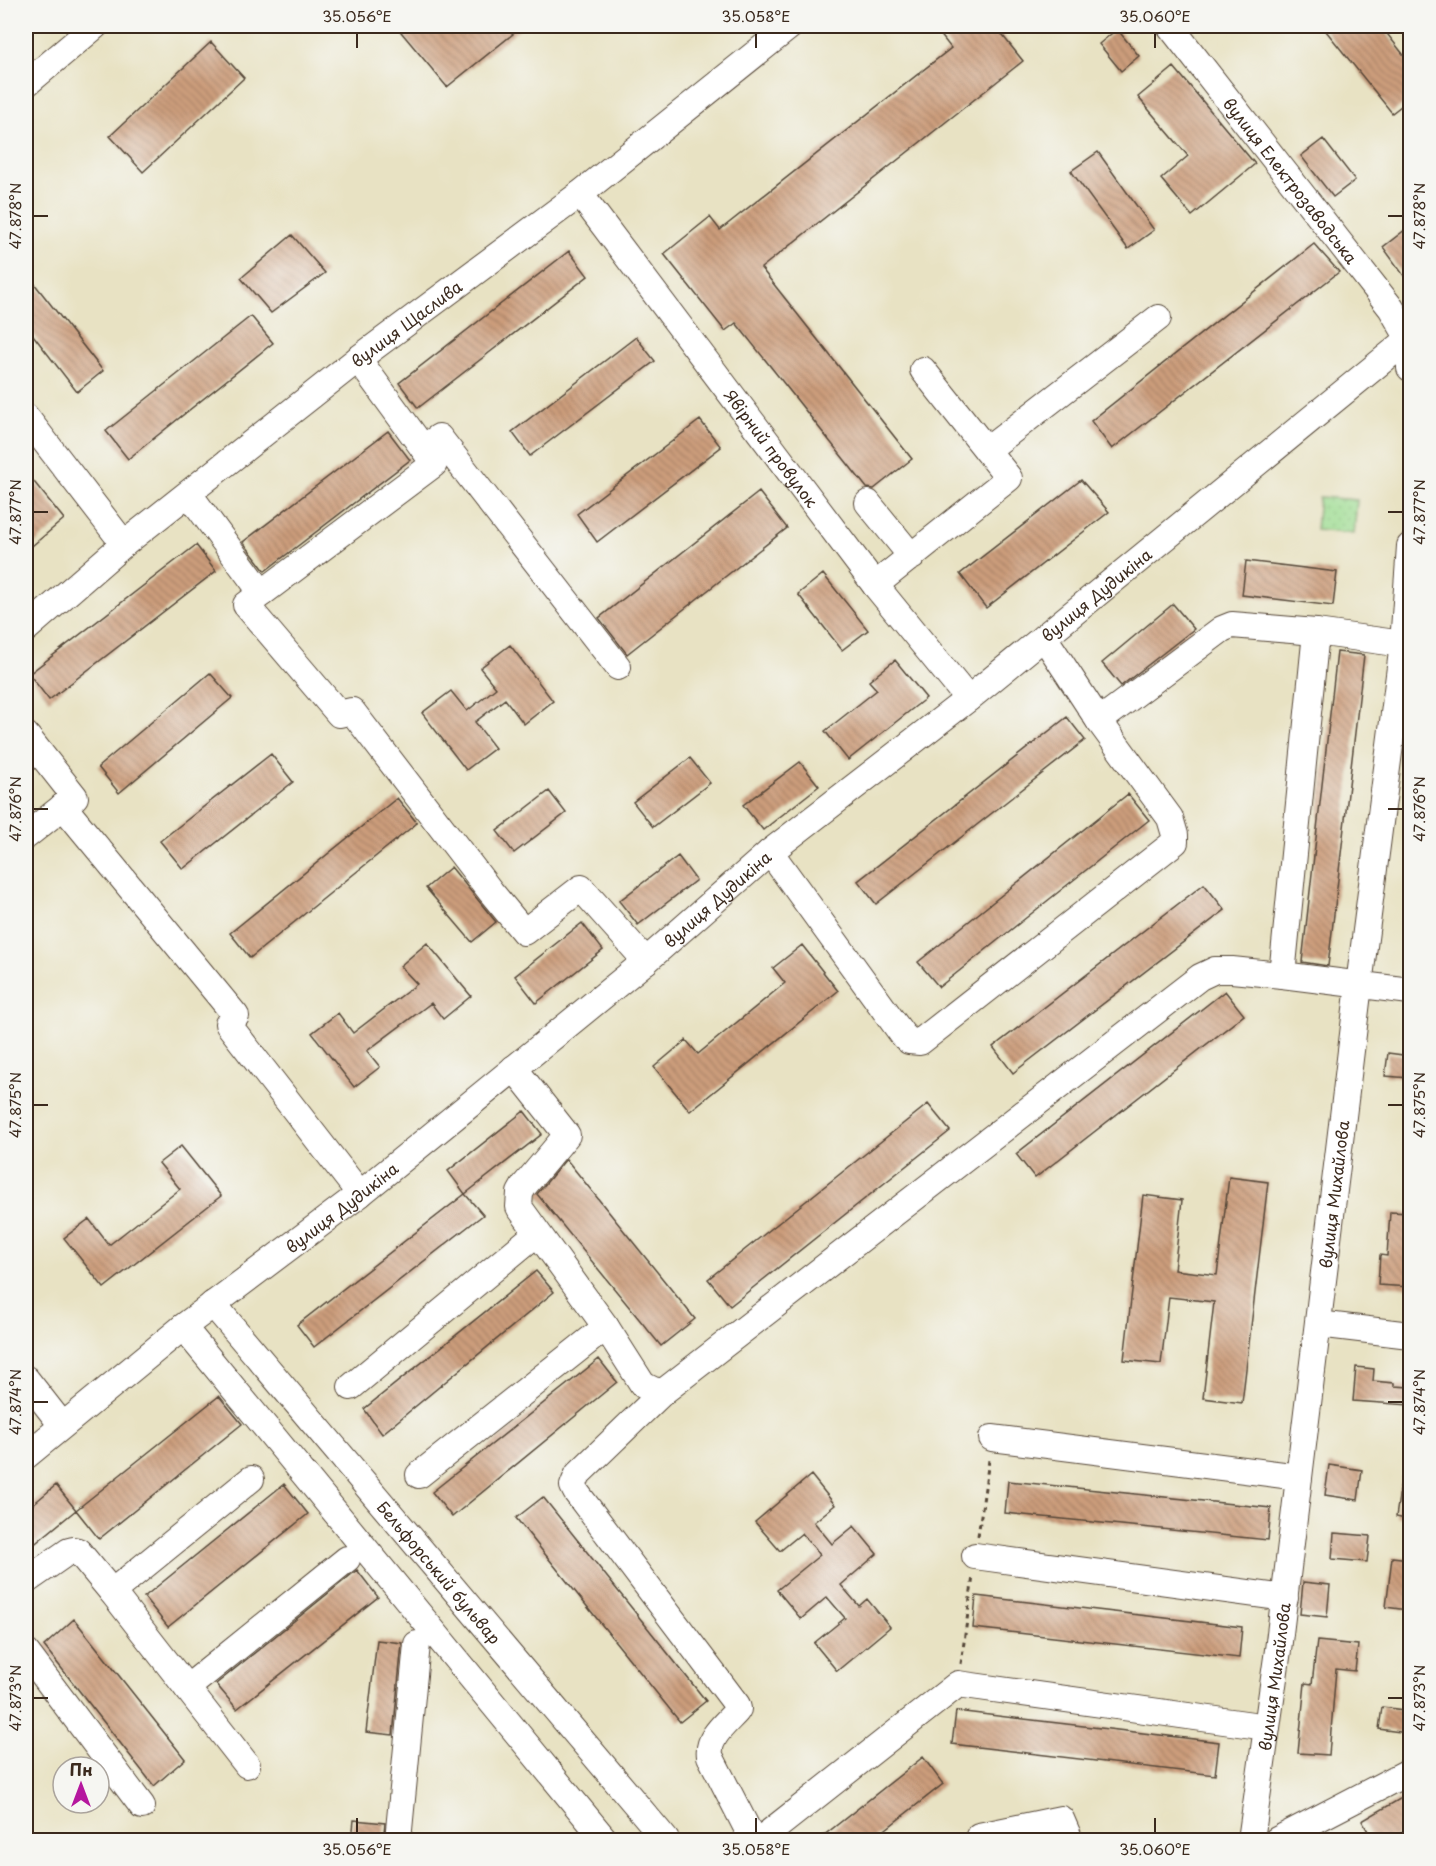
<svg xmlns="http://www.w3.org/2000/svg" width="1436" height="1866" font-family="'Playpen Sans',sans-serif">
<defs>
<pattern id="park-dots" width="8" height="8" patternUnits="userSpaceOnUse" patternTransform="scale(1.5)"><rect width="8" height="8" fill="#9fdd93"/><path d="M2 2h.1M6 6h.1" fill="none" stroke="#8abe7e" stroke-width="1.8" stroke-linecap="round"/></pattern>
<pattern id="building-back-hatch" width="6" height="6" patternUnits="userSpaceOnUse" patternTransform="scale(1.5)"><rect width="6" height="6" fill="#cc9d7c"/><path d="M-1 5l2 2M0 0l6 6M5-1l2 2" fill="none" stroke="#a78065"/></pattern>
</defs>
<rect width="100%" height="100%" fill="#f6f6f2"/>
<filter id="ink" filterUnits="userSpaceOnUse"><feTurbulence type="fractalNoise" baseFrequency=".0167" numOctaves="2"/><feDisplacementMap in="SourceGraphic" scale="12" xChannelSelector="R" yChannelSelector="G"/><feConvolveMatrix kernelMatrix="1 2 1 2 8 2 1 2 1" color-interpolation-filters="sRGB"/></filter>
<filter id="wash" filterUnits="userSpaceOnUse"><feTurbulence type="fractalNoise" baseFrequency=".008" numOctaves="4" result="noise"/><feDisplacementMap in="SourceGraphic" scale="24" xChannelSelector="R" yChannelSelector="G"/><feGaussianBlur stdDeviation="1.35" result="paint"/><feColorMatrix in="noise" values="0 0 0 0 0 0 0 0 0 0 0 0 0 0 0 0 0 1.4 0 .05"/><feComposite in="paint" operator="in"/></filter>
<g filter="url(#wash)">
<rect width="100%" height="100%" fill="#e8e2c3"/>
<!-- park -->
<path fill="url(#park-dots)" stroke="#6d8458" stroke-width="1.5" d="M1319,497L1357,500L1354,534L1316,530Z"/>
<g id="blocks">
<!-- building -->
<path fill="url(#building-back-hatch)" d="M396,26H458L464,34L474,26H523L447,87Z
M950,26H995L1023,61L761,268L912,459L874,489L867,488L736,323L725,331L664,254L710,217L720,230L951,48L940,34Z
M1322,26H1381L1410,63V99L1392,113Z
M1117,29L1139,56L1121,71L1099,44Z
M211,42L244,78L143,172L110,136Z
M1174,67L1255,164L1192,216L1161,179L1188,156L1138,97Z
M1323,139L1355,180L1333,197L1301,156Z
M1098,152L1154,230L1128,249L1071,171Z
M1410,226V284L1383,247Z
M292,235L325,273L271,313L241,278Z
M1314,244L1339,272L1112,449L1091,421Z
M569,251L588,276L418,408L399,383Z
M26,273L103,371L77,392L26,326Z
M251,316L273,343L128,459L106,431Z
M636,337L655,361L530,456L512,432Z
M700,420L721,447L597,542L577,514Z
M388,431L410,460L265,571L243,542Z
M26,472L64,519L26,551Z
M1081,480L1109,512L986,608L960,574Z
M759,492L787,528L627,654L599,618Z
M196,545L216,571L49,700L29,674Z
M1246,561L1337,572L1333,606L1242,595Z
M823,574L868,630L842,650L798,594Z
M1173,604L1194,629L1121,686L1102,663Z
M510,645L553,701L524,724L505,699L475,722L495,748L466,770L422,713L451,691L467,711L496,688L480,668Z
M1337,652L1364,655L1328,966L1302,962Z
M895,660L926,698L848,760L825,731L877,690L869,681Z
M210,673L232,698L119,793L98,767Z
M1067,717L1085,740L876,904L858,881Z
M271,754L293,782L183,869L160,841Z
M690,758L710,783L653,827L633,802Z
M800,762L819,786L763,830L743,805Z
M549,791L566,813L514,853L497,831Z
M1128,794L1149,820L939,987L918,962Z
M397,798L417,823L250,958L230,933Z
M678,856L696,880L638,925L619,901Z
M451,867L496,922L472,942L426,888Z
M1204,884L1225,910L1013,1073L993,1047Z
M582,923L603,950L536,1003L515,976Z
M427,943L471,996L443,1019L431,1003L367,1051L380,1067L354,1087L312,1033L338,1013L353,1033L417,984L400,966Z
M802,945L838,991L690,1111L654,1067L686,1040L698,1054L785,983L773,968Z
M1225,991L1244,1015L1035,1178L1016,1154Z
M1388,1053L1410,1056V1078L1385,1076Z
M928,1104L950,1131L730,1306L708,1279Z
M524,1111L542,1134L465,1194L448,1171Z
M181,1146L221,1196L104,1288L64,1238L89,1219L109,1245L180,1189L159,1163Z
M566,1159L695,1319L661,1346L537,1194Z
M1229,1177L1268,1182L1242,1403L1203,1398L1214,1302L1169,1297L1161,1364L1124,1360L1143,1195L1182,1200L1174,1270L1217,1275Z
M465,1194L483,1215L314,1347L297,1325Z
M1390,1212L1410,1213V1287L1378,1285L1380,1255L1387,1256Z
M536,1271L554,1292L382,1434L364,1409Z
M599,1359L617,1382L452,1517L432,1492Z
M1356,1367L1374,1369L1373,1381L1394,1383V1386L1410,1387V1405L1353,1401Z
M219,1396L242,1424L99,1539L76,1510Z
M1329,1465L1362,1470L1358,1500L1325,1495Z
M811,1475L835,1505L814,1522L832,1544L854,1526L877,1554L841,1585L859,1606L867,1599L890,1627L837,1671L814,1643L845,1618L827,1597L801,1619L777,1590L820,1555L802,1533L780,1551L755,1522Z
M1402,1476L1410,1477V1520L1396,1517Z
M1008,1481L1271,1508L1268,1540L1005,1513Z
M284,1484L308,1514L168,1627L144,1597Z
M56,1485L76,1510L26,1551V1510Z
M543,1497L706,1701L680,1722L516,1518Z
M1334,1533L1370,1536L1367,1562L1332,1559Z
M1392,1557L1410,1559V1580L1407,1610L1386,1607Z
M357,1570L378,1597L237,1709L216,1684Z
M1303,1582L1330,1585L1327,1617L1300,1614Z
M976,1596L1242,1627L1239,1658L973,1628Z
M74,1619L185,1759L154,1786L44,1646Z
M377,1640L402,1643L393,1735L366,1732Z
M1317,1641L1358,1645L1355,1671L1336,1669L1329,1755L1298,1753L1305,1683L1312,1684Z
M1382,1707L1410,1711L1407,1733L1379,1729Z
M956,1711L1219,1742L1215,1775L952,1744Z
M923,1757L943,1784L872,1840H818Z
M1410,1793V1828L1389,1840H1373L1362,1821Z
M354,1820L385,1823L383,1840H352Z"/>
</g>
</g>
<g filter="url(#ink)">
<use href="#blocks" fill-opacity="0" stroke="#554637" stroke-width="1.5"/>
<g fill="none" stroke-linecap="round" stroke-linejoin="round">
<!-- minor casing -->
<g stroke="#554637" stroke-width="28">
<g id="minor">
<path id="s1" d="M1170,26L1391,308L1409,339L1410,368"/>
<path d="M26,84L95,26"/>
<path id="s2" d="M580,194L875,585L968,699"/>
<path d="M358,359L423,448L439,437L618,667"/>
<path d="M26,417L124,544"/>
<path d="M987,450L1158,318"/>
<path d="M189,494L262,593L246,605L339,714L352,711L491,892L524,932L581,888L646,961"/>
<path d="M868,503L912,557"/>
<path d="M875,585L1009,478L923,370"/>
<path d="M262,593L434,464L423,448"/>
<path id="s3" d="M26,629L124,544L358,359L580,194L790,26"/>
<path d="M1316,632L1282,975L1410,991"/>
<path d="M1044,637L1099,721L1222,629L1232,625L1316,632L1403,644"/>
<path d="M26,735L75,797L26,836"/>
<path d="M63,806L236,1016L228,1024L360,1194"/>
<path d="M770,852L902,1034L909,1041L920,1042L1175,842V835L1170,818L1099,721"/>
<path d="M514,1068L567,1135L524,1186L520,1193L519,1207L606,1327L643,1385L653,1390L663,1392L1200,977L1215,970H1232L1282,975"/>
<path id="s4" d="M213,1304L666,1840"/>
<path d="M1318,1324L1410,1335"/>
<path d="M183,1327L605,1840"/>
<path d="M26,1379L62,1425"/>
<path d="M351,1387L537,1233"/>
<path d="M663,1392L578,1474L573,1486L576,1492L737,1705L738,1709L736,1712C724,1725 707,1738 710,1756L753,1840"/>
<path d="M992,1438L1299,1477"/>
<path id="s5" d="M26,1456L183,1327L360,1194L646,961L770,852L968,699L1410,338"/>
<path d="M419,1475L606,1327"/>
<path d="M975,1556L1285,1598"/>
<path d="M26,1581L69,1551L73,1550L78,1551L112,1592L247,1765"/>
<path d="M112,1592L251,1479"/>
<path d="M26,1652L142,1806"/>
<path d="M187,1688L347,1559"/>
<path d="M979,1836L1061,1819L1070,1840"/>
<path d="M398,1840L417,1644"/>
<path d="M760,1840L958,1684L1267,1727"/>
<path id="s6" d="M1251,1840L1278,1650L1359,985L1403,644L1410,546"/>
<path d="M1277,1840L1410,1771"/>
</g>
</g>
<!-- path -->
<path stroke="#554637" stroke-width="3" stroke-dasharray="4.5 4.5" stroke-linecap="butt" d="M978,1536L989,1460
M961,1664L973,1576"/>
<!-- minor -->
<use href="#minor" stroke="#fff" stroke-width="26"/>
</g>
</g>
<!-- ticks -->
<path fill="none" stroke="#3b2a1e" stroke-width="2" d="M357,33V48M756,33V48M1155,33V48M33,216H48M1388,216H1403M33,512H48M1388,512H1403M33,809H48M1388,809H1403M33,1105H48M1388,1105H1403M33,1402H48M1388,1402H1403M33,1698H48M1388,1698H1403M357,1818V1833M756,1818V1833M1155,1818V1833"/>
<g text-anchor="middle" dominant-baseline="central" stroke-width="4.5" stroke-linejoin="round" paint-order="stroke">
<!-- street labels -->
<g font-size="16" fill="#3b2a1e" stroke="#f6f6f2">
<text stroke="none"><textPath href="#s1" startOffset="196">вулиця Електрозаводська</textPath></text>
<text stroke="none"><textPath href="#s3" startOffset="488">вулиця Щаслива</textPath></text>
<text stroke="none"><textPath href="#s2" startOffset="318">Явірний провулок</textPath></text>
<text stroke="none"><textPath href="#s5" startOffset="1374">вулиця Дудикіна</textPath></text>
<text stroke="none"><textPath href="#s5" startOffset="888">вулиця Дудикіна</textPath></text>
<text stroke="none"><textPath href="#s6" startOffset="651">вулиця Михайлова</textPath></text>
<text stroke="none"><textPath href="#s5" startOffset="402">вулиця Дудикіна</textPath></text>
<text stroke="none"><textPath href="#s4" startOffset="351">Бельфорський бульвар</textPath></text>
<text stroke="none"><textPath href="#s6" startOffset="165">вулиця Михайлова</textPath></text>
</g>
</g>
<!-- margin -->
<rect width="1436" height="1866" fill="none" stroke="#f6f6f2" stroke-width="66"/>
<!-- north arrow -->
<g transform="translate(81 1785)"><circle r="28" fill="#f6f6f2" stroke="#aba49d" stroke-width="1.5"/>
<path d="M0-4.5L10 22L0 15L-10 22Z" fill="#b5179e"/>
<text y="-9" font-size="16" font-weight="bold" text-anchor="middle" fill="#3b2a1e">Пн</text>
</g>
<rect x="33" y="33" width="1370" height="1800" fill="none" stroke="#3b2a1e" stroke-width="2"/>
<g font-size="15" text-anchor="middle" fill="#3b2a1e">
<text x="357" y="22">35.056°E</text>
<text x="756" y="22">35.058°E</text>
<text x="1155" y="22">35.060°E</text>
<text transform="translate(16 216) rotate(-90)" y="5">47.878°N</text>
<text transform="translate(1420 216) rotate(-90)" y="5">47.878°N</text>
<text transform="translate(16 512) rotate(-90)" y="5">47.877°N</text>
<text transform="translate(1420 512) rotate(-90)" y="5">47.877°N</text>
<text transform="translate(16 809) rotate(-90)" y="5">47.876°N</text>
<text transform="translate(1420 809) rotate(-90)" y="5">47.876°N</text>
<text transform="translate(16 1105) rotate(-90)" y="5">47.875°N</text>
<text transform="translate(1420 1105) rotate(-90)" y="5">47.875°N</text>
<text transform="translate(16 1402) rotate(-90)" y="5">47.874°N</text>
<text transform="translate(1420 1402) rotate(-90)" y="5">47.874°N</text>
<text transform="translate(16 1698) rotate(-90)" y="5">47.873°N</text>
<text transform="translate(1420 1698) rotate(-90)" y="5">47.873°N</text>
<text x="357" y="1855">35.056°E</text>
<text x="756" y="1855">35.058°E</text>
<text x="1155" y="1855">35.060°E</text>
</g>
</svg>
